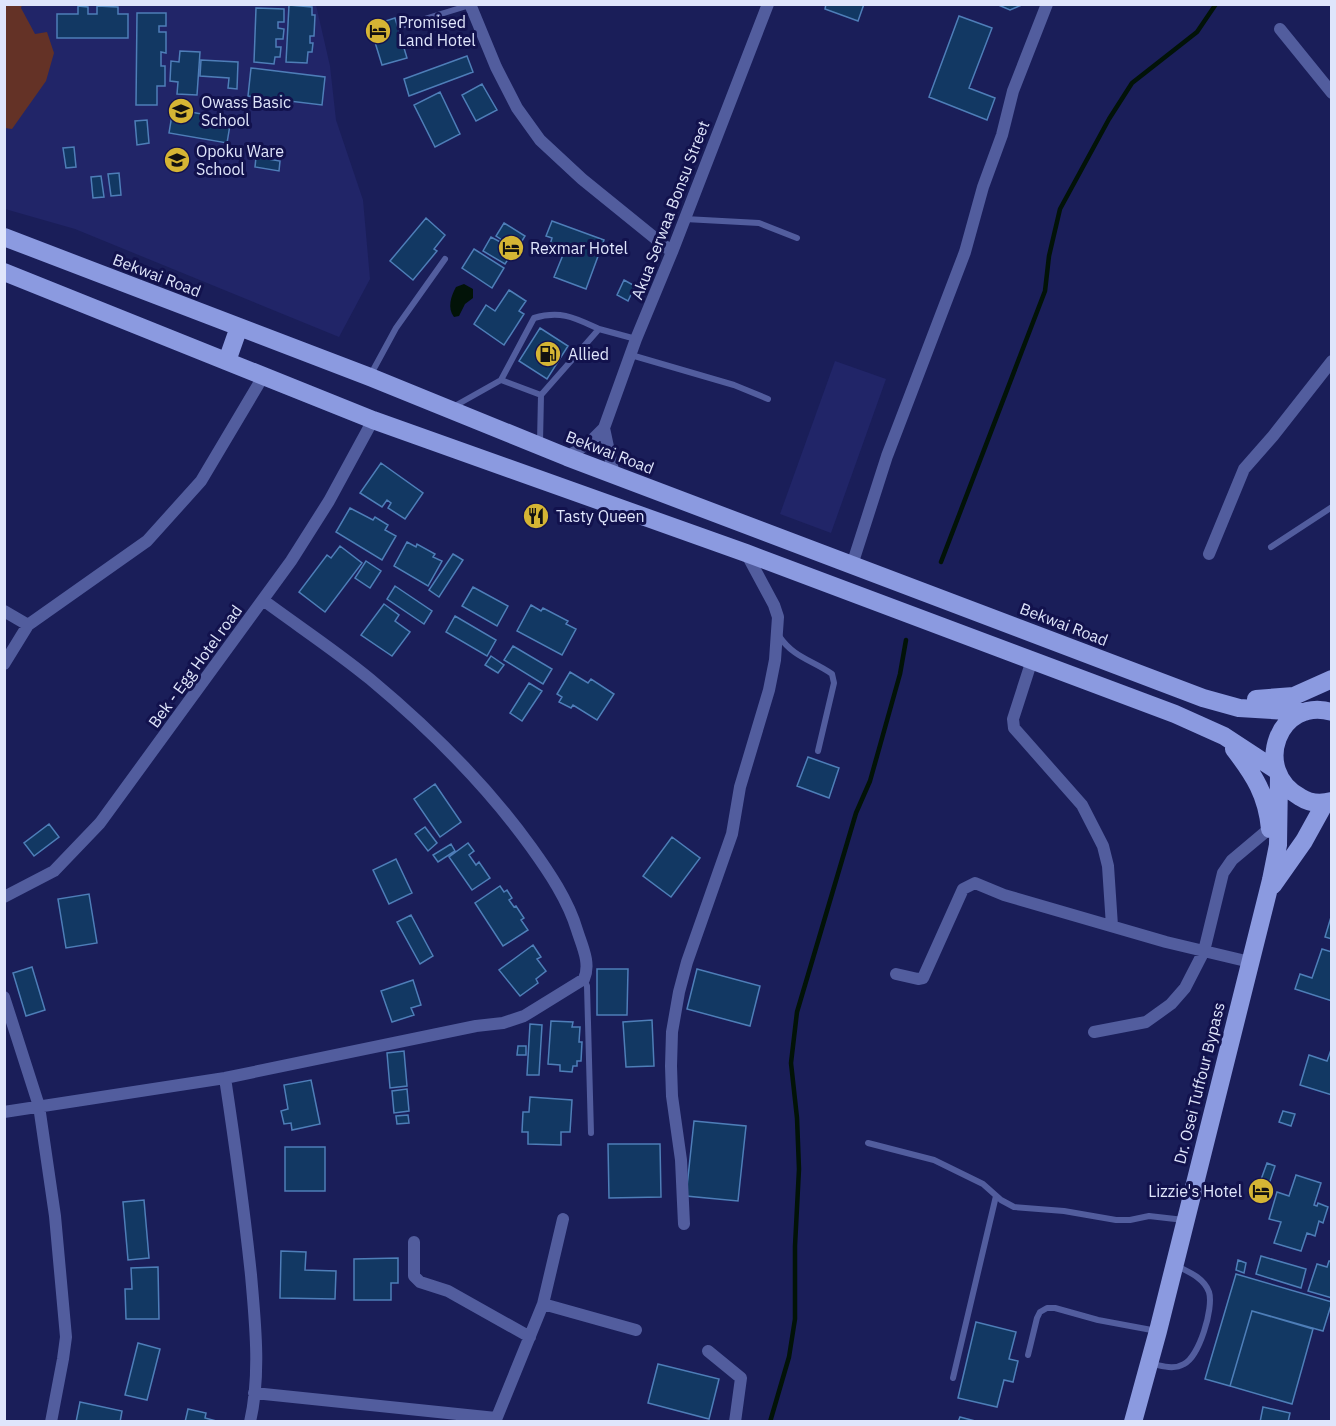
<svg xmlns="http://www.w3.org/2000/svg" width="1336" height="1426" font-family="'IBM Plex Sans',sans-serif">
<rect width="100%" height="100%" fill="#1a1e59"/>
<!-- built -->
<path fill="#212568" d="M4,5H316L330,66L336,120L363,200L370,279L339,337L75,229L5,209Z
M835,361L886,379L831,533L780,514Z"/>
<!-- green -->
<path fill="#643226" d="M5,4L22,5L21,8L35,34L47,32L54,53L46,81L12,129L5,128Z"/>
<!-- water -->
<path fill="#021308" d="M464,284L473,289V298L465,304L459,316L454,317C447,308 451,296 456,287Z"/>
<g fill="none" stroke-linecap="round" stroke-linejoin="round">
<!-- stream -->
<path stroke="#021308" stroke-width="4.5" d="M941,562L1045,291L1049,256L1060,209L1109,119L1132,83L1197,32L1216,4
M770,1422L789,1357L795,1319V1246L799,1169L797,1118L791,1063L797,1012L856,813L870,781L900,674L906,640"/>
</g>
<!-- building -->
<path fill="#123863" stroke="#4e7eb8" stroke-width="1.5" d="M826,4H864L858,21L825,9Z
M996,4H1024L1010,10Z
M289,5L312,7V15H315L314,36H310V43H313L312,52H308L307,63L286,62Z
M78,6L88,7V14H97V6L118,7V14H128V38H57V14H78Z
M256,8L284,9V22H278V28L284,29L283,39H276V47H281L280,57H275L274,64L254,62Z
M137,13H166V26H159V32H166V53L161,52V66H165V86H157V105H136Z
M959,16L992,28L969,88L995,98L987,120L929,97Z
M395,18L407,58L382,65L370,26Z
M180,51L200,52L197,95L177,94L178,82L170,81L171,61L179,62Z
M467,56L473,72L409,96L404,79Z
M201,60L238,62L237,89L228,88L229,78L200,76Z
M251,68L325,77L322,105L248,96Z
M482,84L497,110L476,121L462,95Z
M440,92L460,134L435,147L414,105Z
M173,109L231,119L227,143L169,133Z
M147,120L149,143L137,145L135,121Z
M74,147L76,167L66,168L63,148Z
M217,148L235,151L234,159L215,156Z
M256,157L280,161L279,171L255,167Z
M119,173L121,195L111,196L108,174Z
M101,176L104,197L93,198L91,177Z
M426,218L445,235L434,249L437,251L413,280L390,261Z
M552,221L604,240L586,289L554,277L565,250L550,245L552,238L546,236Z
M504,223L525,236L517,249L512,246L510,248L514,250L505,264L483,251L491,237L504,244L505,242L496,236Z
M474,249L504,268L492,288L462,268Z
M624,280L635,286L628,301L617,295Z
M509,290L526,301L519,311L524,314L504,345L474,324L486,305L495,311Z
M540,328L568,346L547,379L519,361Z
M381,463L423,493L405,519L388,508L391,503L387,500L382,507L360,493Z
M350,508L373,520L375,517L388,525L385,530L396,536L382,560L336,532Z
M407,542L416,547L417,544L435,554L433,557L442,561L428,586L394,566Z
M340,546L362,563L325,612L299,592L327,555L331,558Z
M453,554L463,560L439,597L429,590Z
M366,561L381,571L370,588L355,578Z
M395,586L432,611L424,624L387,599Z
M473,587L508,606L497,626L462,606Z
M384,604L399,615L395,621L410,632L392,656L361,635Z
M531,605L541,611L543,608L568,621L566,624L576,629L562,655L517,631Z
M455,616L496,640L487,656L446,632Z
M513,646L552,669L543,684L504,660Z
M491,656L504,665L498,673L485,665Z
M570,672L588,683L591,679L614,694L597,720L573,705L571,708L559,702L562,697L557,694Z
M529,683L542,691L522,721L510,713Z
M808,757L839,768L829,798L797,786Z
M435,784L461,822L440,837L414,799Z
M49,824L59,837L34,856L24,843Z
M425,827L437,843L428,851L415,834Z
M672,837L700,858L671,897L643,876Z
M468,843L474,851L469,855L476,865L479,862L490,878L472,890L449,857Z
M451,844L455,851L438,862L433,855Z
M396,859L412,893L389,904L373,870Z
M500,886L504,892L507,890L512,898L509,900L514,907L516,906L524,918L521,920L528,930L503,946L475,903Z
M89,894L97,943L66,948L58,899Z
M411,915L433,956L420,964L397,922Z
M1331,917H1332V939L1325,937Z
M533,945L541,957L537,959L546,971L536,979L538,983L520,996L499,970Z
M1322,949L1332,952V1001L1295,989L1300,974L1312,978Z
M32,967L45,1010L26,1016L13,973Z
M597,969H628L627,1015H597Z
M697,969L760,986L750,1026L687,1009Z
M413,980L421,1005L411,1008L414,1015L392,1022L381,991Z
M652,1020L654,1066L626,1067L623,1022Z
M551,1021L573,1022L572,1027H580L579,1042H582L581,1061H577V1066H573L572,1072L560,1071V1065L548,1064Z
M530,1024L542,1025L539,1075H527Z
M518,1046H526V1055H517Z
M1332,1047V1095L1300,1085L1309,1055L1327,1061Z
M404,1051L407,1086L390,1088L387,1053Z
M311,1080L320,1124L292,1130L291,1123L284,1124L281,1111L288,1109L284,1085Z
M407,1089L409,1111L394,1113L392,1091Z
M530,1097L572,1100L570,1132H561V1145L528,1144V1132H522L523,1112H529Z
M1283,1111L1295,1114L1291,1126L1279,1122Z
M408,1115L409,1123L397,1124L396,1116Z
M694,1121L746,1126L738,1201L686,1196Z
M608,1144H660L661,1197L609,1198Z
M285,1147H325V1191H285Z
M1267,1163L1275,1166L1268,1187L1259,1185Z
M1296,1175L1321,1183L1314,1205L1317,1206L1318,1203L1328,1207L1323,1223L1319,1221L1315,1236L1307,1233L1301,1251L1274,1243L1281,1222L1269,1219L1277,1192L1289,1196Z
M144,1200L149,1258L128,1260L123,1202Z
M281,1251L306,1252L305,1270L336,1271L335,1299L280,1298Z
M1261,1256L1306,1269L1301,1288L1256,1274Z
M398,1258V1283H391V1300H354V1259Z
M1238,1260L1246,1263L1244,1273L1236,1270Z
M1329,1261H1332V1298L1308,1291L1317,1264L1327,1267Z
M158,1267L159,1319H126L125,1289H132L131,1268Z
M1236,1274L1332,1302L1323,1331L1252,1311L1230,1386L1205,1379Z
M1252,1311L1313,1329L1292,1404L1230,1386Z
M976,1322L1016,1332L1009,1359L1018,1361L1013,1382L1004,1380L997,1407L958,1398Z
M138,1343L160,1349L147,1400L125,1395Z
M658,1364L719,1379L709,1419L648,1403Z
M80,1402L122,1411L120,1422H76Z
M1263,1407L1290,1413L1288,1422H1260Z
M188,1409L206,1413L205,1418L220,1422H185Z
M960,1417L979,1422H958Z"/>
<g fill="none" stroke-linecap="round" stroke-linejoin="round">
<!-- lane -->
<path stroke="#525d9e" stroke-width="6" d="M405,25L470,5
M685,219L759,223L797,238
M631,355L734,385L768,399
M371,374L396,328L445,259
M501,380L534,318C561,310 575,318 599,329
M453,407L501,380L541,395
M540,442L541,395L599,329L636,339
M1271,547L1332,507
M779,636C794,658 812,660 832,674L834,683L818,751
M584,979L587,986L591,1133
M868,1143L934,1160L983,1184L1001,1200L1014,1207L1064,1211L1116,1220H1130L1149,1216L1184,1220
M1028,1355L1037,1318L1040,1312L1047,1308H1055L1098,1320L1157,1331
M1152,1364C1163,1366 1174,1370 1184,1364C1199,1357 1214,1308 1209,1292C1204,1278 1189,1272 1177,1266
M953,1378L996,1196"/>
<!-- street -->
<path stroke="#525d9e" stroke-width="12" d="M470,4L496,67L517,108L540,140L582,179L672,252
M1280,29L1332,93
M604,428L614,475
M567,457L590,442L604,428L636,339L672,252L768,4
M1209,554L1244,469L1273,436L1332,361
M852,565L887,456L965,252L983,187L1002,135L1013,91L1047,4
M4,611L28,625
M1032,660L1013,719L1014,728L1082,805L1103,846L1108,866L1112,926
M4,664L28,625L147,541L201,481L264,375
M4,897L54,871L100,823L291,561L329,501L373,420
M896,974L918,979L923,978L963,889L975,883L1004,895L1166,942L1250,962
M4,997L39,1106L55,1216L66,1337L63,1359L51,1422
M1094,1032L1146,1022L1171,1004L1185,988L1204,951L1223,873L1232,860L1270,828
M225,1078C235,1144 244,1209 251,1275C255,1321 261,1375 250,1422
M4,1112L225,1078L476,1026L503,1023L524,1016L584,979C591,963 582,946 577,930C568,900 549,872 531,847C485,783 430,729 370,679C336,651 298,626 263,600
M684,1224L681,1160L672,1096L671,1066L672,1032L679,992L687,962L732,834L740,787L769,690L775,660L778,617L774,605L746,553
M414,1242V1276L420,1282L448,1291L530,1337
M543,1304L636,1330
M708,1351L741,1378L735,1422
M254,1393L496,1418
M495,1422L543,1304L563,1219"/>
<!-- highway -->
<path stroke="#8b9ae0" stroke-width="18" d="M4,237L370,377L567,457L1203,698L1239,708L1304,712
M4,272L373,420L746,553L1175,714L1224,736L1276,770
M227,361L239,327
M1256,699L1294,696L1332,679
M1332,712C1279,696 1251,770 1300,797C1309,803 1321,804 1332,801
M1234,749C1254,775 1267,795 1270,829
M1273,885L1304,841L1325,803
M1133,1422L1158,1331L1271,880L1278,845L1279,777"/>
</g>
<!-- icons -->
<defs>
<g id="hotel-disc" transform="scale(1.35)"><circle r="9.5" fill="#d5b534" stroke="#12124d"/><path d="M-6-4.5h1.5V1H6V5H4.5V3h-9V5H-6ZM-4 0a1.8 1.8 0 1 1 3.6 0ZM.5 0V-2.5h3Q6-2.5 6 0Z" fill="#111"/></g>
<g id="school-disc" transform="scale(1.35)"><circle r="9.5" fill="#d5b534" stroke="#12124d"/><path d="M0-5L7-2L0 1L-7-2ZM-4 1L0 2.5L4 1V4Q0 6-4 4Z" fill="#111"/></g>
<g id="fuel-disc" transform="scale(1.35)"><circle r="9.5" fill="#d5b534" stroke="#12124d"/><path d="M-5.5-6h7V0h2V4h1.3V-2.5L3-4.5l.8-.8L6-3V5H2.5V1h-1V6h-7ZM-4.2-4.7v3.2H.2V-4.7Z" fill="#111"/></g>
<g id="restaurant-disc" transform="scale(1.35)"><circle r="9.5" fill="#d5b534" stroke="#12124d"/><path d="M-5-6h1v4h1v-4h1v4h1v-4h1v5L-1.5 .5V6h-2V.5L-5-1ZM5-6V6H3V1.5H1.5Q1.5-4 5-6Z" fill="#111"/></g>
</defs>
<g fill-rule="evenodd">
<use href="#hotel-disc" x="378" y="31"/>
<use href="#school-disc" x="181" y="111"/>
<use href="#school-disc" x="177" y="160"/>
<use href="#hotel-disc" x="511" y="248"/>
<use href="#fuel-disc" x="548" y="354"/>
<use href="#restaurant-disc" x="536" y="516"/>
<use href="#hotel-disc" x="1261" y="1191"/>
</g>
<g text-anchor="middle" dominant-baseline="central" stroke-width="6" stroke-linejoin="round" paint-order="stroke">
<!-- poi labels -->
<g font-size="16" fill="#dfe5fb" stroke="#12124d" text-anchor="start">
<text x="398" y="22">Promised<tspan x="398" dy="18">Land Hotel</tspan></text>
<text x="201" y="102">Owass Basic<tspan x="201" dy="18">School</tspan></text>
<text x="196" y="151">Opoku Ware<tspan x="196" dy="18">School</tspan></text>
<text x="530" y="248">Rexmar Hotel</text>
<text x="568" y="354">Allied</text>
<text x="556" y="516">Tasty Queen</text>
<text x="1242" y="1191" text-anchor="end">Lizzie's Hotel</text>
</g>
<!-- street labels -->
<g font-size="16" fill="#dfe5fb" stroke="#12124d">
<text transform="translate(670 210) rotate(-69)">Akua Serwaa Bonsu Street</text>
<text transform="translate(157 275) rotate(21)">Bekwai Road</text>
<text transform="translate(610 452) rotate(21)">Bekwai Road</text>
<text transform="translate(1064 624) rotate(21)">Bekwai Road</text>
<text transform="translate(195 666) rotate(-54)">Bek - Egg Hotel road</text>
<text transform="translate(1199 1083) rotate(-76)">Dr. Osei Tuffour Bypass</text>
</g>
</g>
<!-- border -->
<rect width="1336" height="1426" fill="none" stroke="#dfe5fb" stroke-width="12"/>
</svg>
